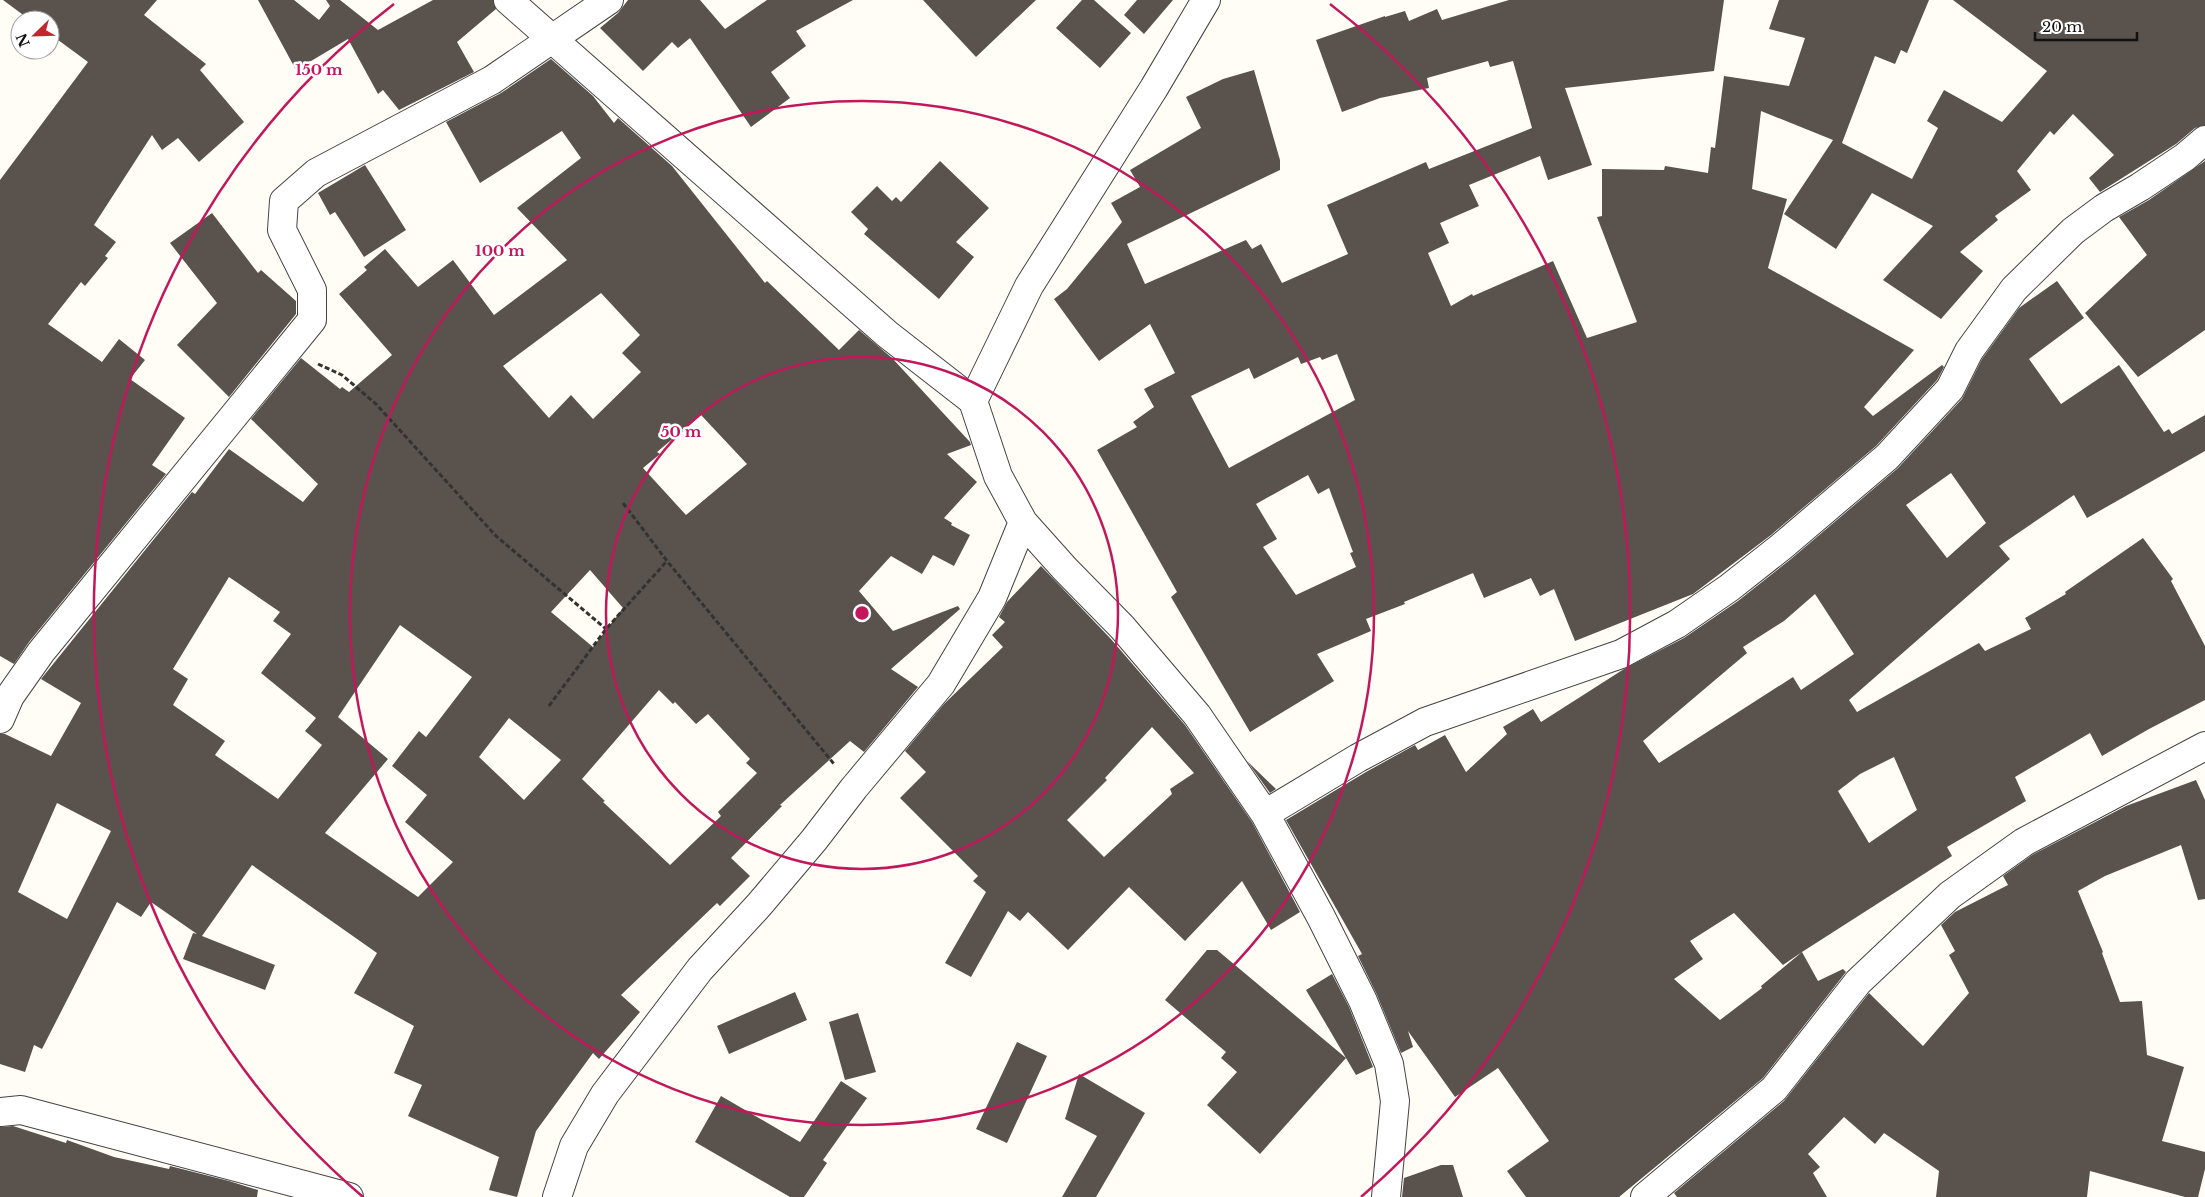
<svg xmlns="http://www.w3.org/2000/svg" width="2205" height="1197" font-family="'Libre Baskerville',serif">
<rect width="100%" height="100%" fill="#fffdf5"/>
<!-- building -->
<path fill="#5a524d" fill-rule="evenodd" d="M3,0H157L144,15L206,64L200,70L244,122L199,162L178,138L162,150L152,135L94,225L116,242L105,256L108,258L85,286L81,282L48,324L102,362L119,339L145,360L130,379L185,418L152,465L166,474L29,642L14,664L0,656V180L88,62L50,34V20H30Z
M258,0H294L319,20L330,6L326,0H340L378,30L433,0H493L496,9L457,42L474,72L399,110L383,90L378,94L348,39L296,70Z
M628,0H700L725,29L767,0H853L796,31L806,46L771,72L790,98L751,127L690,38L678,48L672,42L643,71L600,28L618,13Z
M923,0H1036L976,57Z
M1082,0H1094L1131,33L1100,68L1056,28Z
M1137,0H1173L1144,34L1124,15Z
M1509,0H1724L1714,71L1565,88L1592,165L1548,180L1540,156L1469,185L1479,206L1440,223L1449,243L1428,253L1451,306L1472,294L1473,296L1553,261L1587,338L1637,322L1597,217L1602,216V169L1664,170L1665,166L1708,173L1711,147L1715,148L1724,76L1789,86L1805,38L1769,29L1779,0H1929L1907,53L1901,50L1895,64L1875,56L1842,143L1912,179L1938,128L1927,121L1944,90L2002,122L2047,71L1953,0H2205V125L2195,128L2176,144L2100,192L2089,178L2114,155L2073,114L2054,135L2050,131L2017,171L2031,190L1995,216L1998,220L1960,252L1983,271L1941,319L1883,280L1933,226L1872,193L1836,249L1784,214L1833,140L1761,111L1752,189L1787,199L1768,268L1914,350L1864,407L1873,416L1942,365L1944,367L1937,380L1876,446L1771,535L1693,594L1575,641L1554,589L1540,596L1531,578L1484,598L1473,573L1404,602L1405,604L1366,619L1371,631L1317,654L1334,681L1250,732L1171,597L1177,592L1097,450L1137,427L1133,422L1154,407L1144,389L1175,373L1150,324L1099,361L1054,299L1067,289L1122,222L1111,203L1140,187L1130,170L1201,128L1186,97L1223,79L1254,70L1280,160V170L1127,244L1145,284L1246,240L1252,249L1261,244L1282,283L1348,254L1327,205L1426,162L1429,169L1532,128L1513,61L1490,67L1488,61L1427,78L1429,88L1380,98L1342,112L1316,40L1385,16V17L1405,11L1409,21L1437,9L1442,20ZM1337,354L1355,400L1229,468L1191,396L1249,368L1254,379L1298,357L1301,364L1320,357L1322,360ZM1308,475L1318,494L1329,488L1353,552L1350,553L1356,567L1296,595L1263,547L1277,539L1256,504Z
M551,59L593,96L614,123L618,118L672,166L765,283L767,281L839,350L859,330L892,358L970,442L971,445L947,454L977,482L944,518L952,523L951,525L970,535L954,566L933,555L922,574L891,556L859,591L893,631L958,606L960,609L891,669L918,687L864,752L850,741L780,805L782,806L731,858L750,876L720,906L717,903L621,995L640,1012L599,1059L593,1053L536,1131L517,1197L489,1190L499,1157L408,1116L422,1085L394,1073L414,1026L354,993L377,953L252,865L202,936L275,965L265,990L183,959L193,933L197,934L151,902L141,917L117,902L42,1049L34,1045L25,1072L0,1064V734H5L51,756L81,703L41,679L192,492L195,494L229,449L303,502L318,484L251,419L301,358L340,389L342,387L349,392L392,355L339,294L367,270L364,267L385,249L418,287L453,260L494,315L567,260L517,208L581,158L562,131L480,183L446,122L501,93ZM601,293L640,335L622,353L641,372L593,419L571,395L549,418L503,366ZM701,415L747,464L686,515L643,468L660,454L657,452ZM590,570L623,608L593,647L551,612ZM229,577L280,612L273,621L291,634L261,673L316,718L305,731L322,745L278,799L215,755L225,741L173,705L188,679L173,669ZM400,625L472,677L426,737L419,731L392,766L427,795L405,822L453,862L418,897L325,833L388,759L338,717ZM659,690L673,704L675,702L696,724L708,714L750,759L746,763L757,773L718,812L721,816L670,865L603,802L605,801L582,779ZM509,718L561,760L524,800L479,757ZM57,803L111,831L67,919L18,892Z
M940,161L989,208L956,242L974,257L939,299L864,234L868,229L851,212L877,186L892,201L896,197L901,202Z
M2205,161V330L2138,377L2085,313L2147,255L2119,217L2149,200Z
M365,165L406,230L364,257L335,212L330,215L318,193Z
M212,213L258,273L261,270L296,301V314L229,397L177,345L217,303L170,243Z
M2057,281L2084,318L2029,359L2061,404L2119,365L2164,432L2169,429L2172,434L2205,415V451L2087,518L2074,495L1999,546L2010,559L1849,700L1857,712L1979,643L1985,651L2031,629L2025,618L2066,594L2065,592L2143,538L2173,579L2171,581L2205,646V700L2149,729L2102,756L2090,733L2015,777L2026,801L1947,847L1952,856L1802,952L1818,981L1843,969L1846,972L1763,1078L1619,1197H1526L1507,1171L1549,1141L1498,1068L1455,1097L1408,1031L1413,1047L1401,1053L1377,995L1358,956L1362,954L1286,820L1366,772L1415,745L1418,750L1445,735L1466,772L1507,734L1503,727L1533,709L1541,722L1624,669L1684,638L1738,601L1791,559L1898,468L1962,399L1982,359L2019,308ZM1951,473L1986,523L1947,558L1906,505ZM1815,594L1854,654L1801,690L1793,677L1659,763L1643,741L1747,653L1743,647L1784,621ZM1894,757L1917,810L1869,843L1838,791L1860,774ZM1734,913L1783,965L1802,952L1761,986L1762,988L1720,1020L1674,979L1703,959L1690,941Z
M1041,566L1110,638L1185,725L1252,822L1300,912L1271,930L1242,881L1185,941L1129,887L1068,950L1028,912L1020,921L1008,911L971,977L945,963L986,892L973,881L978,876L900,798L926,772L905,751L944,704L1003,647L992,635L1005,622L999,617L1007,602ZM1152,727L1194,773L1170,789L1172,794L1104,857L1067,820L1107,780L1105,778Z
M1247,761L1276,789L1270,793Z
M2196,780L2205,800V899L2198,900L2181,845L2105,876L2078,891L2103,952L2102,953L2120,1002L2142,1001L2147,1055L2184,1067L2162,1141L2205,1152V1169L2198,1197H2185L2090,1171L2087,1197H1936L1939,1171L1884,1133L1875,1144L1844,1117L1808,1154L1820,1167L1813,1173L1827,1197H1677L1674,1193L1784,1101L1869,993L1923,1046L1969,993L1949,955L1955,951L1941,925L1955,912L2008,885L2003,876L2032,855L2126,806Z
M1207,950H1217L1346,1058L1260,1154L1207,1105L1237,1072L1221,1058L1226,1052L1165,1000Z
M1332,974L1349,1007L1373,1067L1356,1075L1306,990Z
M795,992L807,1020L729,1054L717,1026Z
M858,1013L876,1072L845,1080L829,1022Z
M1017,1042L1047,1056L1007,1143L976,1129Z
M1079,1074L1145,1113L1096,1197H1062L1097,1136L1065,1119Z
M841,1081L867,1098L823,1160L827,1163L804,1197H790L695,1142L721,1096L800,1142Z
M13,1126L66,1143L67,1140L114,1157L169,1169L170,1166L229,1181L258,1190L257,1197H0V1127Z
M1441,1165H1453L1463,1197H1402L1404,1178Z"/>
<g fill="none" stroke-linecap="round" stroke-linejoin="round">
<!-- street casing -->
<g stroke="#444" stroke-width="30">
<path id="street" d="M508,0L887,334L973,401
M1206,0L1154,88L1029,286L973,401L998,476L1023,522L1065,569L1122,627L1197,715L1265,814L1321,917L1363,1001L1389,1064L1395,1101L1386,1197
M0,719L10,696L41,652L312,320V290L282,230L284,201L316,173L492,80L609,0
M1265,814L1358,758L1425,722L1621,654L1677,624L1729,588L1781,547L1887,457L1950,389L1969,351L2014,289L2073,231L2104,208L2140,187L2185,157L2205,140
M0,1112L21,1110L349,1197
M557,1197L574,1146L605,1094L700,969L759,905L814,840L854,788L941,684L992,598L1023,522
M1645,1197L1774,1089L1858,982L1950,895L2024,842L2205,746"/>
</g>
<!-- path -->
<path stroke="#333" stroke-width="3" stroke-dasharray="5 2.5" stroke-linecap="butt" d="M318,364L342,375L376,404L496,536L606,629
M623,503L667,561L834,764
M549,706L606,629L667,561"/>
<!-- street -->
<use href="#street" stroke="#fff" stroke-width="28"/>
</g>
<!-- distance rings -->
<g fill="none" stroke="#c2185b" stroke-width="2.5">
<circle cx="862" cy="613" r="256"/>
<circle cx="862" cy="613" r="512"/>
<path d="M363 1197A768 768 0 0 1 394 4M1330 4A768 768 0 0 1 1361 1197"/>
</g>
<circle cx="862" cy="613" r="8" fill="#c2185b" stroke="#fff" stroke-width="2.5"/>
<g font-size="15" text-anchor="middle" font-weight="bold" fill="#c2185b" stroke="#fff" stroke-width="5" stroke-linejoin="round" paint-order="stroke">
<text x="319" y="75">150 m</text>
<text x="500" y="256">100 m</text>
<text x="681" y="437">50 m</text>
</g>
<!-- north arrow -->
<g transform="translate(35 35) rotate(247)"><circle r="24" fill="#ffffff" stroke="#a0a0a0"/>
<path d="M0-4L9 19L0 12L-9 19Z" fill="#c4262e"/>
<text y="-8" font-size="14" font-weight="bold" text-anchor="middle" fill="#111111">N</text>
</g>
<!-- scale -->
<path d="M2035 32v8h102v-8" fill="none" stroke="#111111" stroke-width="2.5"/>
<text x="2042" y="32" font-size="15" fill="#111111" stroke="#ffffff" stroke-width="4" paint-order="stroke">20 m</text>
</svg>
